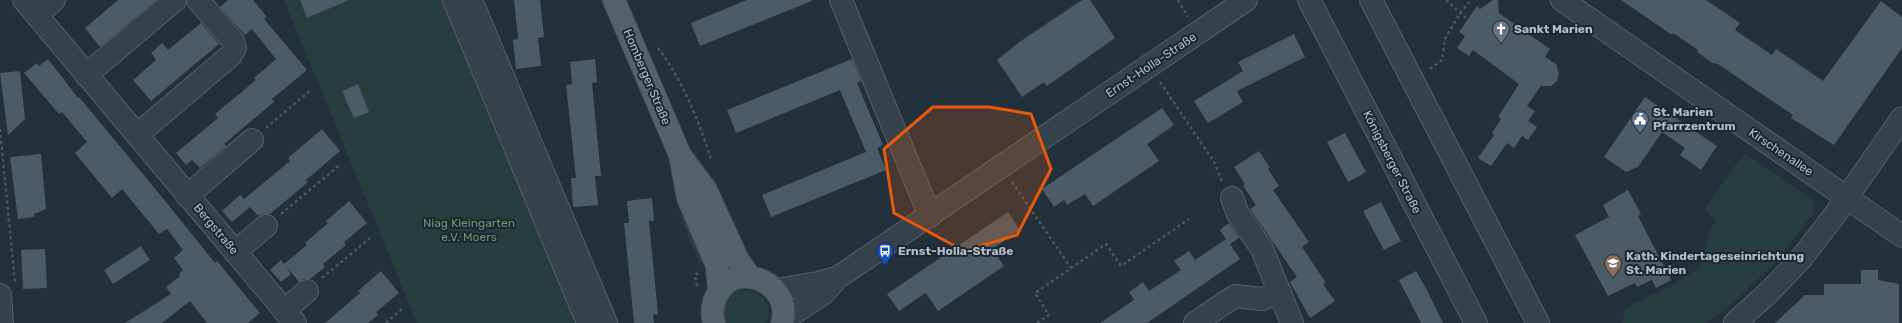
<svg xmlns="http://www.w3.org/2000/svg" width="1902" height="323" font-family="Rubik,sans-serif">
<rect width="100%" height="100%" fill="#23313c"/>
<!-- green -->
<path fill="#263f3e" d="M284,0H464L597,323H417Z
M1744,153L1811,198L1815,205L1813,214L1773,265L1735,301L1707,323H1622L1626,308L1674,284L1701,267L1709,231L1716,221L1704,210Z
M679,214L690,220L709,259L699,263Z
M743,290C761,289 774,306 766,323H725C719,308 727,292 743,290Z"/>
<!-- building -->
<path fill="#4b5b67" d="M118,0H156L100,47L85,28Z
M228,0H253L267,17L264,19L307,70L272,99L274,102L224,144L226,146L200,168L192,160L186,165L176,153L218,118L215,114L256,80L254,78L276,59L252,29L245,35L220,7Z
M300,0H349L307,18Z
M514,0H540L544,37L538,38L541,66L516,69L513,40L518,39Z
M747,0H812V1L700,46L691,23Z
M1082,0H1090L1115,38L1047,86L1044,82L1022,97L997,60L1018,43Z
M1493,0H1498L1499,13L1550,49L1545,57L1556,64L1559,74L1557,81L1551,86H1541L1527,106L1535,111L1528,121L1537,127L1528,140L1522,136L1514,148L1507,143L1491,166L1478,158L1494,135L1492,133L1501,119L1498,117L1519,84L1473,50L1469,56L1457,48L1465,36L1459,32L1477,6L1480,9Z
M1621,0H1706L1740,23L1735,30L1772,55L1776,49L1823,81L1881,1L1902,17V48L1834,145L1791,118L1793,115L1759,92L1718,64L1712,63L1697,52L1698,50L1673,33L1672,35Z
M201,23L219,44L151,101L133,80L156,60L151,53L162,43L168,50Z
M1294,34L1305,57L1237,91L1243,102L1208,123L1194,101L1243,71L1238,62Z
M48,59L78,98L79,97L157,191L215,263L217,261L260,313L248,323H207L190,301L162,323H125L171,294L166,287L180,276L179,274L183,270L174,258L183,250L167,229L159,234L122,189L112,198L75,153L87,142L62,112L59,114L24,73L37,63L39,66Z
M595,59L597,82L592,83L601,176H595L598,205L573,207L571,178H576L566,85L572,84L570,62Z
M852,59L861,81L857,83L883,145L877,148L886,170L771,217L762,195L866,152L840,90L736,133L727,110Z
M20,71L25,119L8,135L0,73Z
M358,84L369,112L354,118L342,91Z
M1645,97L1717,146L1701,170L1680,155L1685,148L1662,132L1638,167L1626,172L1604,157Z
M1162,108L1174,125L1147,144L1159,161L1093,206L1085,194L1067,205L1064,200L1054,207L1042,189Z
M322,129L340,151L306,180L308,182L270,214H263L258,216L246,202L250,207L232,222L222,211L240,195L244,199L290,161L288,158Z
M1345,133L1366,172L1348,182L1327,142Z
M1259,151L1270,168L1268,169L1279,186L1273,190L1309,242L1302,247L1326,283L1323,284L1335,301L1310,318L1290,282L1297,277L1250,209L1256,205L1243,186L1245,184L1234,167Z
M41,154L46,209L34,214V217L18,219L10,157Z
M1628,190L1641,214L1638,216L1671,280L1656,288L1652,280L1637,287L1635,283L1608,296L1575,235L1609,217L1603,205Z
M652,198L654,221H649L658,314L653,315L654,323H634L624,223H629L627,201Z
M349,201L367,223L344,242L346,245L323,264L325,267L310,279H304L299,282L285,265L291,274L281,282L270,270L281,260L284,264L307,245L305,243L328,223L326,221Z
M1381,202L1401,241L1384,250L1363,211Z
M1008,212L1020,230L992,249L1004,266L938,311L926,293L899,311L887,294Z
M1229,223L1239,238L1230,244L1240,259L1147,323H1100L1134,300L1129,292L1143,282L1149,291L1181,270L1174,261L1189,251L1195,260L1226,239L1220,230Z
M141,246L150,260L113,284L104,270Z
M45,249L47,288L23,289L21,250Z
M1861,270H1878V280L1899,284V323H1775L1805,295H1824V284H1861Z
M381,271L399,293L376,312L378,315L368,323H325L360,293L358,291Z
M1416,271L1427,290L1443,323H1421L1399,280Z"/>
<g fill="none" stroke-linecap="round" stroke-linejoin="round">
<!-- minor casing -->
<g stroke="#55606a" stroke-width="24">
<path id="minor" d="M24,0L295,323
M454,0L588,323
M471,0L606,323
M841,0L930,216
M1309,0L1476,323
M1371,0L1538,323
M1562,0L1902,236
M36,15L54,0
M86,75L175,0
M137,135L231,55L235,48L233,41L198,0
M187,196L252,140
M1232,198L1238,214L1262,249L1292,323
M235,252L266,226
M776,290L818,283L836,278
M0,295L2,323
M284,311L307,291
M783,320L824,293L837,278L1246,0
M1195,323L1235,296L1262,299L1280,292
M1735,323L1768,293L1800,260L1834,216L1902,118"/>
</g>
<!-- major casing -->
<g stroke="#404c55" stroke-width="24">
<path id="major" d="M614,0L680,155L688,198L717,266L719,290
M683,159L706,190L738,260L750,277
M714,323C711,312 712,303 718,293C738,258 794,285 782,323"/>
</g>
<!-- path -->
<path stroke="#445b5b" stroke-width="2.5" stroke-dasharray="3 3" stroke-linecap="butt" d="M1178,0L1188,17
M1446,0L1468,20
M658,48C683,81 699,121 711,160
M1430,69L1442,60L1445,39L1460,13L1471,0
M1160,82L1214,162L1222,181
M266,128L311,90
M0,129L15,283
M1012,182L1071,268
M281,214L341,164
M322,278L370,238
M697,286L695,275L698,273
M386,323L402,309
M1037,323L1049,315L1035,293L1106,244L1121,266L1189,219"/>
<!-- minor -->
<use href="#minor" stroke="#36434c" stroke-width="22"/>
<!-- major -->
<use href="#major" stroke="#54626c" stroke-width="22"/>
</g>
<!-- marked area -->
<path fill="#e8590c" fill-opacity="0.2" stroke="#e8590c" stroke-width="3" stroke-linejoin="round" d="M933,107H989L1031,114L1051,169L1017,235L964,251L894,213L884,149Z"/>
<!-- icons -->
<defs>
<g id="church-pin" transform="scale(0.9)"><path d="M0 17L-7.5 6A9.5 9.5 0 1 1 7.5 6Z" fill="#6b7280" stroke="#1c2831"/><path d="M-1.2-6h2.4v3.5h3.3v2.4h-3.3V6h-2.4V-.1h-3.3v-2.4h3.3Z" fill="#fff"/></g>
<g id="civic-pin" transform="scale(0.9)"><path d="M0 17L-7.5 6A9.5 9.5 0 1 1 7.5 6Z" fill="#5c6f8a" stroke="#1c2831"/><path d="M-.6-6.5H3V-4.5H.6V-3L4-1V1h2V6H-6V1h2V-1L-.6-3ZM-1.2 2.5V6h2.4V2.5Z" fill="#fff"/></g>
<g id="bus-pin" transform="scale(0.9)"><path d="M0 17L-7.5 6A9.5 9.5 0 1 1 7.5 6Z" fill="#1a4fb4" stroke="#1c2831"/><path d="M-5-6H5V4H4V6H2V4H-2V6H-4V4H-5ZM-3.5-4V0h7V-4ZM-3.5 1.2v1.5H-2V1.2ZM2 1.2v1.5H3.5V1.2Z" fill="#fff"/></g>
<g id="school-pin" transform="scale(0.9)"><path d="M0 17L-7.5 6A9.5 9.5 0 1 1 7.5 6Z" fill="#8d6e63" stroke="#1c2831"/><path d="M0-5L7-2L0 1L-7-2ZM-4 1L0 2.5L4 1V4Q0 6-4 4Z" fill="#fff"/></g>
</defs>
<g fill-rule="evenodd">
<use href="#church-pin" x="1501" y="29"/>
<use href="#civic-pin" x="1640" y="119"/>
<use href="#bus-pin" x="885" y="251"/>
<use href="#school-pin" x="1613" y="263"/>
</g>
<g text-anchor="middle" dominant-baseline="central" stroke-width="4" stroke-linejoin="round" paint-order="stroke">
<!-- poi labels -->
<g font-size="12" font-weight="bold" fill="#b2bdc8" stroke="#1c2831" text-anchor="start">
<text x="1514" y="29">Sankt Marien</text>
<text x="1653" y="112">St. Marien<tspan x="1653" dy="14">Pfarrzentrum</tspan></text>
<text x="898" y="251">Ernst-Holla-Straße</text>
<text x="1626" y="256">Kath. Kindertageseinrichtung<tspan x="1626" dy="14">St. Marien</tspan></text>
</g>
<!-- street labels -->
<g font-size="12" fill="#b2bdc8" stroke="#1c2831">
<text transform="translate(1151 65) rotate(-34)">Ernst-Holla-Straße</text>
<text transform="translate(647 77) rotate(67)">Homberger Straße</text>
<text transform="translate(1781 152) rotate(34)">Kirschenallee</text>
<text transform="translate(1392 162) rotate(63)">Königsberger Straße</text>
<text transform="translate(216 229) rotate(50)">Bergstraße</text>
</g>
<!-- park labels -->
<g font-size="12" fill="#69996d" stroke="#1c2831">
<text x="469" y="223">Niag Kleingarten<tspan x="469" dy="14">e.V. Moers</tspan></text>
</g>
</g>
</svg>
